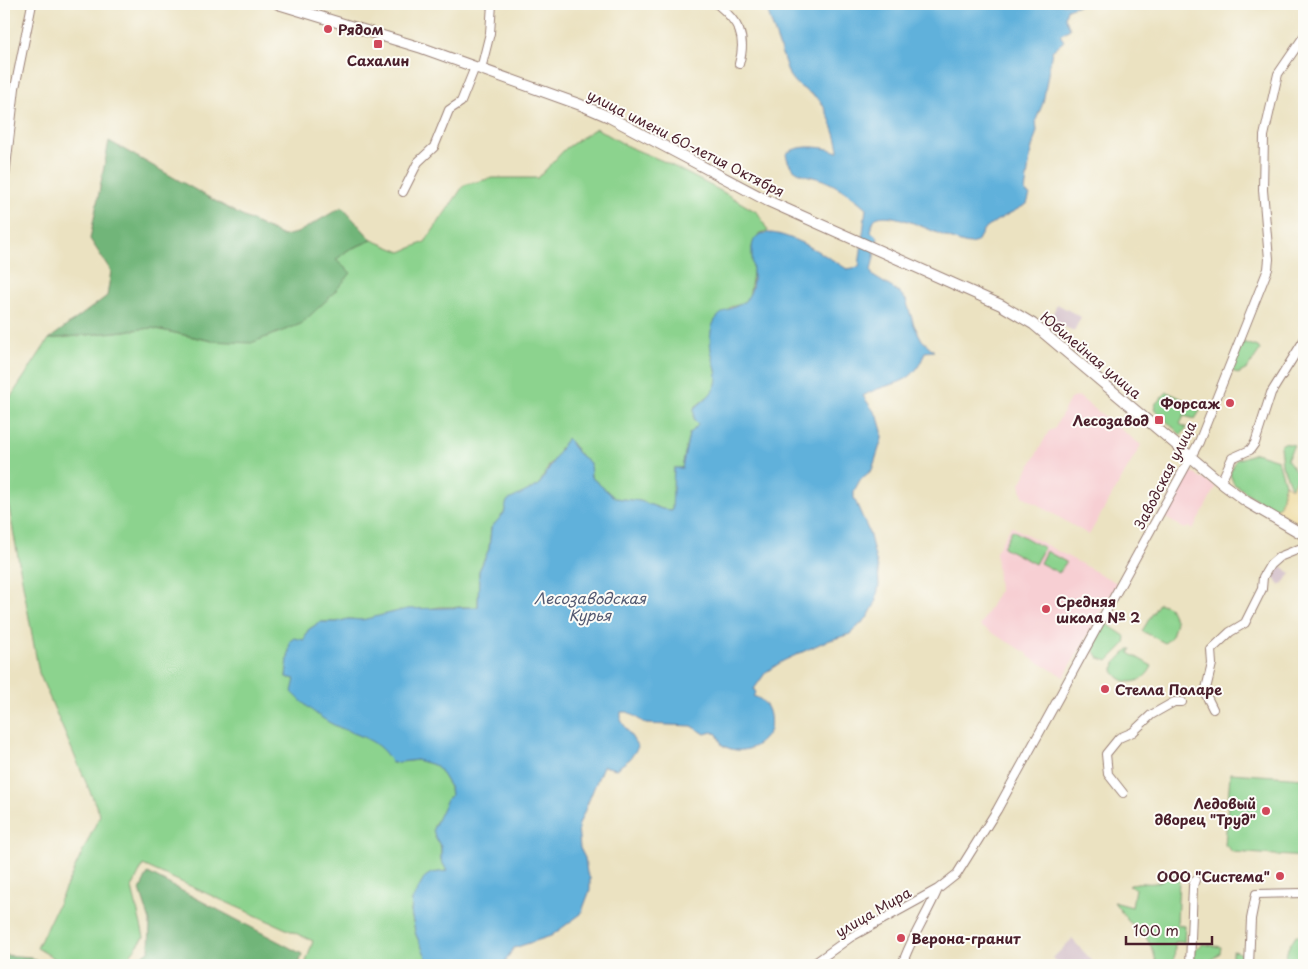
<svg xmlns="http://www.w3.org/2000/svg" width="1308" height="969" font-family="'Playpen Sans',sans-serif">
<rect width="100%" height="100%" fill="#fdfcf7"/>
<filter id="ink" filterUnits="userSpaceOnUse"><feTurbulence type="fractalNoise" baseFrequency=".02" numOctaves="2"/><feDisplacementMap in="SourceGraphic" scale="10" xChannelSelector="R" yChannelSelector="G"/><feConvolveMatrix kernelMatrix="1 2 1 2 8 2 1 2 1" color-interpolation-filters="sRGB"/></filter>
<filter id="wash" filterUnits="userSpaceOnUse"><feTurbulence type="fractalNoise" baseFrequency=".0096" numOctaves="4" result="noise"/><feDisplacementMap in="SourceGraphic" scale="20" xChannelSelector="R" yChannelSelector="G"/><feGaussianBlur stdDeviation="1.12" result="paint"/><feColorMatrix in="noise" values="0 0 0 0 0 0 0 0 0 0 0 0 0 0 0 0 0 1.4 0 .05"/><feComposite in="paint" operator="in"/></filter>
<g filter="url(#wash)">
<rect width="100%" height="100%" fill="#ebe2c1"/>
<!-- built -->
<path fill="#f7cfd3" d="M1078,396L1141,445L1089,535L1023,496L1020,484L1049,431L1054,429L1070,399Z
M1189,470L1216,487L1193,529L1189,527L1185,529L1164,517Z
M1011,526L1117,583L1064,677L1029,657L1027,653L980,626L999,591L996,552Z"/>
<!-- industrial -->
<path fill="#d2bdc7" d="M1057,304L1081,317L1074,331L1050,320Z
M1282,566L1291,574L1281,585L1273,577Z
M1072,939L1096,965H1059L1053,958Z"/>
<!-- green -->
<path fill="#8cd38e" stroke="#6b795c" d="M596,128L629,147L663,161L723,192L758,213L768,231L760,233L752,247L754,267L749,297L742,304L730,307L711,348L718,379L714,391L694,408L698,425L689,434L682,468H674L673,510L662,509L640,501L615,499L591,477L590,463L578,453L572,443L560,448L558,457L550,464L539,485L520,496L491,528L489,549L479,571L478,607H440L362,620L348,619L337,622H320L308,630L304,640L290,641L286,677L295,679V684L335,725L378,743L393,763L417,760L437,765L450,787L451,796L447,799L445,809L434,825L435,837L441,847V860L448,871L439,872L412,900L411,913L416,935L430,965H305L313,941L143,865L132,888L144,937L128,958L97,965H66L37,948L100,815L39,673L4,480V407L49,339L152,328L212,341L351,273L335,260L348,250L372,240L401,252L425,242L464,185L492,178H538L565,149Z
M1243,342L1258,347L1260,350L1247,369L1238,374L1231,370Z
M1167,392L1196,405L1200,411L1195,419L1184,416L1180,424L1187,428L1181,435L1154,409L1156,403Z
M1284,443L1294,445L1287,459L1298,474L1292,489L1282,465L1280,446Z
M1256,453L1278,460L1285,484L1280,506L1275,509L1268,507L1234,484L1230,474L1236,460Z
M1012,530L1044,548L1035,564L1003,547Z
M1046,551L1066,562L1059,573L1040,563Z
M1159,603L1169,607L1176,622L1172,636L1165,643L1142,631Z
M1104,622L1126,637L1125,644L1108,661L1099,658L1094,650L1098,632Z
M1129,649H1132L1129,653L1152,666C1145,683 1124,689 1113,671L1115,663Z
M1230,773L1304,778V857L1233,852L1225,845Z
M1177,873L1188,878H1179L1177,925L1185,926L1184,942H1175L1174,965H1157L1153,950L1142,930L1129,922L1114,902L1132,907L1135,888L1129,886C1141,879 1147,886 1158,882C1165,880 1169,874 1177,873Z
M1296,935L1304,936V965H1284L1288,948Z
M1203,944L1221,947L1220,953L1210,961L1203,960V965H1194L1195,949Z
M1234,951L1243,954L1241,965L1229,964L1232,958V952Z"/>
<!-- forest -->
<path fill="#71b579" stroke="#5e6a52" d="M109,141L240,215L283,236L297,233L342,207L372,240L348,250L336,260L351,273L330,297L301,324L251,343L212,341L152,328L49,339L107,296L111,271L90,239Z
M148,873L302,954L299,965H129L149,951L150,921L140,890Z
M4,955L31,957L44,965H4Z"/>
<!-- sand -->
<path fill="#eeda9e" stroke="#9c7c64" d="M1301,473L1300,483H1304L1302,495L1304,499V526L1269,507L1275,509L1280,506L1285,484L1292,488L1298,474Z"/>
<!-- water -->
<path fill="#61b1db" stroke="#566883" d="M765,4H930L943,6L946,4H1082L1067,9L1065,17L1070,29L1060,35L1064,41L1052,51L1043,103L1036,120L1037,131L1031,151L1025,192L1030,195L1027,204L996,221L983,231L977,242L970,244C950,243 896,208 876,218C872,221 872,228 871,232L878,237L871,271L873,276L899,292L906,300L914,325L922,340L934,351L925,352C912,390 891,379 863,396L878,417L882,431V439L872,470L860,480L854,491V498L869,532L878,569L879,585L875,604L868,617L850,634L824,642L783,661L766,672L754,689L756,693L753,696C769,701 772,715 770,730C760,749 740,756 722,745L717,734L712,732L705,734L692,726L646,724L628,712H621V720L638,747L630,759L616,769L603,766L578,827L580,848L585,858L587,873L590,878V890L581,914L551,936L514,948L505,961L511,965H430L416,935L411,913L412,900L425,877L431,873L447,871L441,860V847L435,837L433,829L447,799L451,796L450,787L437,766L417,760L392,763C379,739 359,736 336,726C319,718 305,705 292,692L295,679L286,677L290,641L294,638L304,640L308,630L320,622H337L348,619L362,620L407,609L478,607L479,571L489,549L491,528L504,513L507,501L539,485L567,438L578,453L590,463L591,477L615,498L640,501L662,509L672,510L674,468H682L689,434L698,425L694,419V408C737,378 705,368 711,331C716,305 740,311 748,297C757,283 751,264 752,248C755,208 831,259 847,269L859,267L866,208C854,197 838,186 823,180C807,174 790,176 786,154C797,144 824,146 837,152L839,149C837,138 827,107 818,99C809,91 796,87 789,75Z"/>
</g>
<g filter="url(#ink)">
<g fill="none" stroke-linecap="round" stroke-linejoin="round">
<!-- minor casing -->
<g stroke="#9a8076" stroke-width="10">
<path id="minor" d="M717,4C739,22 747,37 739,64
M481,69L490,33L492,4
M4,185L15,88L32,4
M403,192L418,162L434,147L449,110L461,102L475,67
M1221,482L1232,458L1250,450L1255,443L1271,393L1304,340
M1213,709L1205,693L1212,664L1211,650L1230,632L1245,623L1262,589L1263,577L1270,565L1279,557L1304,547
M1123,793L1108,774L1106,754L1119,738L1133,732L1151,715L1174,702H1182
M812,965L851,937L938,889L957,874L997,810L1199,442L1268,269L1269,259L1263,190L1264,136L1278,74L1304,36
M902,965C911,938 927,915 938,889
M1190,965L1193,886L1195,880
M1249,965L1251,919L1256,894L1304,893"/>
</g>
<!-- major casing -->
<g stroke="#9a8076" stroke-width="12">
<path id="major" d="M278,4L422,48L581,105L609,117L768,201L1001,305L1033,324L1224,485L1247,502L1304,535"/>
</g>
<!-- minor -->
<use href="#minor" stroke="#fff" stroke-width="8"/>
<!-- major -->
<use href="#major" stroke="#fff" stroke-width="10"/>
</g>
</g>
<!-- markers -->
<g fill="#d1495b" stroke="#fdfcf7" stroke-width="2">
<circle cx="328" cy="29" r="5"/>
<rect x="373" y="39" width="10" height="10" rx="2.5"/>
<circle cx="1230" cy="403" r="5"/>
<rect x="1154" y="415" width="10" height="10" rx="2.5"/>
<circle cx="1046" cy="609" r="5"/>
<circle cx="1105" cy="689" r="5"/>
<circle cx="1266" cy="811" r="5"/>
<circle cx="1280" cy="876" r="5"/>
<circle cx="901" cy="938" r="5"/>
</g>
<g text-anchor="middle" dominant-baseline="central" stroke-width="4" stroke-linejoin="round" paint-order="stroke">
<!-- poi labels -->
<g font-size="14" font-weight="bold" fill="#4a1f2b" stroke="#fdfcf7" text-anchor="start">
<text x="338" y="29">Рядом</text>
<text x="378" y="60" text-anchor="middle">Сахалин</text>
<text x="1220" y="403" text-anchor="end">Форсаж</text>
<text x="1149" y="420" text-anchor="end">Лесозавод</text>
<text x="1056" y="601">Средняя<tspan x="1056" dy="16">школа № 2</tspan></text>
<text x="1115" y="689">Стелла Поларе</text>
<text x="1256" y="803" text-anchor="end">Ледовый<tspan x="1256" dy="16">дворец "Труд"</tspan></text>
<text x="1270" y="876" text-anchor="end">ООО "Система"</text>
<text x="911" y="938">Верона-гранит</text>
</g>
<!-- street labels -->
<g font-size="14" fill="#4a1f2b" stroke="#fdfcf7">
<text transform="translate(686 143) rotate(27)">улица имени 60-летия Октября</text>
<text transform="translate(1091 355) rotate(40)">Юбилейная улица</text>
<text transform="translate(1165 475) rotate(-63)">Заводская улица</text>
<text transform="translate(873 912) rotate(-30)">улица Мира</text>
</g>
<!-- water labels -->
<g font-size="15" font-style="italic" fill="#535971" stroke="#fdfcf7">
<text x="590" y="597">Лесозаводская<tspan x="590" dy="17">Курья</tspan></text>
</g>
</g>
<!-- margin -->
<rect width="1308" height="969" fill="none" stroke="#fdfcf7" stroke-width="20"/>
<!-- scale -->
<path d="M1126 936v8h86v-8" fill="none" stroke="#4a1f2b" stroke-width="2.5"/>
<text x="1133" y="936" font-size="15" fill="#4a1f2b" stroke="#fdfcf7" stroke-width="4" paint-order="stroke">100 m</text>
</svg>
